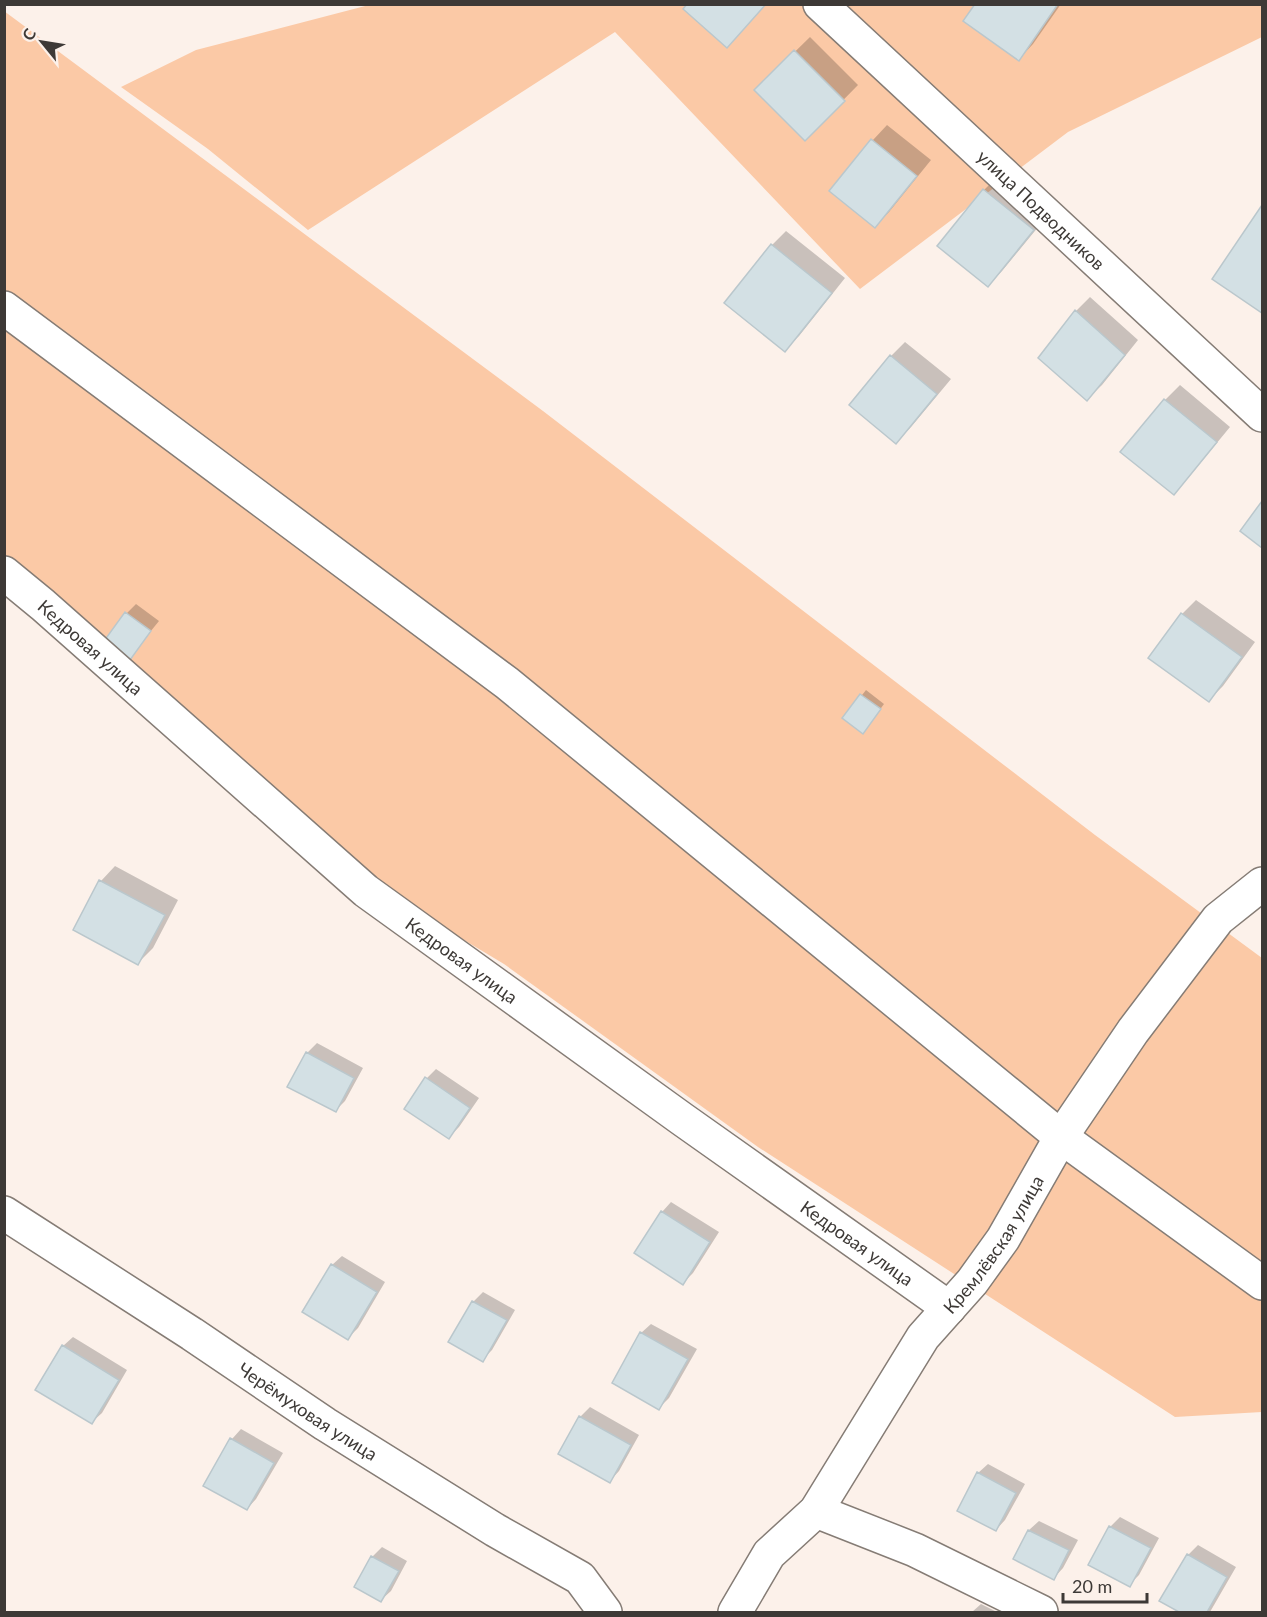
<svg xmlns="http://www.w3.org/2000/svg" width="1267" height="1617" font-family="Lato,sans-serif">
<rect width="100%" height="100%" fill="#fcf1ea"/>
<!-- green -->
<path fill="#fbc9a6" d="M369,5H1262V37L1068,132L860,289L615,32L308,230L208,149L121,87L196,50Z
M4,11L543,411L1095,835L1262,958V1412L1175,1417L758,1147L504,964L374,886L5,561Z"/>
<!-- shadow -->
<path fill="#0003" d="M977,4H1061L1033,44L1019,59Z
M810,37L858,85L805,139L756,90Z
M887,125L931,160L889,212L875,226L831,191L873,140Z
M999,175L1048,215L1002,271L988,285L939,246L984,190Z
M1262,208V311L1214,278Z
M786,231L845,278L799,336L784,350L772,245Z
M1090,297L1138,340L1102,385L1087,399L1076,311Z
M905,342L951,379L911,427L896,442L891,356Z
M1180,385L1230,427L1188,478L1174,493L1123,451L1165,400Z
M1262,503V546L1242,531Z
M1196,600L1255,642L1223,686L1209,700L1182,614Z
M136,604L159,621L129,658L127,613Z
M866,690L884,704L867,727L844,718Z
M115,866L178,900L153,948L138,963L101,881Z
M317,1043L363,1068L345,1101L335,1111L307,1053Z
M436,1069L479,1098L459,1127L449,1137L427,1078Z
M671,1202L719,1232L693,1273L683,1283L662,1212Z
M342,1256L385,1282L358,1328L348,1338L332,1265Z
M483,1292L515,1310L492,1350L482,1360L450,1342L474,1301Z
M651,1324L697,1349L669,1398L659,1408L641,1333Z
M73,1337L127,1370L102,1413L92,1422L63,1346Z
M590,1407L639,1435L619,1471L610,1481L580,1417Z
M241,1429L283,1453L256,1499L247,1509L205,1485L232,1439Z
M988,1464L1025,1484L1005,1520L996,1530L978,1473Z
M1120,1517L1159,1538L1139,1575L1129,1585L1110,1527Z
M1039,1521L1078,1540L1063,1568L1054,1578L1015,1559L1029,1530Z
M1198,1545L1236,1567L1210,1612H1182L1161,1601L1188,1555Z
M382,1547L407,1561L391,1591L381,1600L356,1587L373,1556Z
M981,1604L997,1612H972Z"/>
<!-- building -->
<path fill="#d3e0e4" stroke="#bac7cc" stroke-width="1.5" d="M687,4H766L727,48L683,9Z
M975,4H1058L1019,61L963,21Z
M794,50L845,101L805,141L754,90Z
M871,139L917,176L875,228L829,191Z
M983,189L1034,230L988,287L937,246Z
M1262,205V313L1212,279Z
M771,244L832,293L785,352L724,303Z
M1075,310L1125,355L1087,401L1038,358Z
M890,355L937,394L896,444L849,405Z
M1164,399L1217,442L1174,495L1120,452Z
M1262,501V548L1240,531Z
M125,612L151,631L130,660L104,641Z
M1181,613L1242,657L1209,702L1148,658Z
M860,694L881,709L863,734L842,718Z
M99,880L165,915L138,965L73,930Z
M306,1052L354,1078L336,1112L287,1087Z
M425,1077L470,1108L449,1139L404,1109Z
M661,1211L710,1242L683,1285L634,1253Z
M331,1264L377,1292L348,1340L302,1312Z
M472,1301L507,1320L483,1362L448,1342Z
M640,1332L688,1359L659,1410L612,1383Z
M62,1345L119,1380L92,1424L35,1390Z
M579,1416L631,1445L610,1483L558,1454Z
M230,1438L274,1463L247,1510L203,1486Z
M977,1472L1016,1493L996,1531L957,1511Z
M1109,1526L1151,1548L1130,1587L1088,1565Z
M1028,1530L1069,1550L1054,1580L1013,1559Z
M1187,1554L1227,1577L1207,1612H1179L1159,1601Z
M371,1556L399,1571L381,1602L354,1587Z"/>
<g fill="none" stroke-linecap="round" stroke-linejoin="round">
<!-- minor casing -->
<g stroke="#857c75" stroke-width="36">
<g id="minor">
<path id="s1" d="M820,4L1262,415"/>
<path d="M4,308L507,683L1061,1137L1262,1283"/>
<path id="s2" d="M4,573L43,605L366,891L682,1119L949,1308"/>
<path id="s3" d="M4,1213L192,1334L325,1424L495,1530L580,1578L605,1612"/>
<path d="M816,1511L915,1550L1041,1612"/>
<path id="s4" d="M735,1612L769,1554L816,1511L923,1337L972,1282L1003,1239L1061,1137L1133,1031L1218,919L1262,884"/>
</g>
</g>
<!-- minor -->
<use href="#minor" stroke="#fff" stroke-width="33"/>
</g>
<g text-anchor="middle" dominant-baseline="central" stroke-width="5" stroke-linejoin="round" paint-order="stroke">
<!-- street labels -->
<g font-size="18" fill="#3d3936" stroke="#fcf1ea">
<text stroke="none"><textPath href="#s1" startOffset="302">улица Подводников</textPath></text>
<text stroke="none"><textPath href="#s2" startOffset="114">Кедровая улица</textPath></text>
<text stroke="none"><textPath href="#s2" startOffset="600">Кедровая улица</textPath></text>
<text stroke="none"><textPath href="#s2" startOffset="1086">Кедровая улица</textPath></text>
<text stroke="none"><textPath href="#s4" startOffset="452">Кремлёвская улица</textPath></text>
<text stroke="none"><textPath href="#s3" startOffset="363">Черёмуховая улица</textPath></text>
</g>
</g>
<!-- border -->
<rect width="1267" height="1617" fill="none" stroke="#3d3936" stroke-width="12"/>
<!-- north arrow -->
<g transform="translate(42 42) rotate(300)" stroke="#fcf1ea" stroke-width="4.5" paint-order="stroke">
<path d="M0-4.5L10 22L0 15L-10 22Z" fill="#3d3936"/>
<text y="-9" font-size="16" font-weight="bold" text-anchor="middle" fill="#3d3936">С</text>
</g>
<!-- scale -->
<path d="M1063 1593v9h84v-9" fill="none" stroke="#3d3936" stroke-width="3"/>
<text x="1072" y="1593" font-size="18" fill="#3d3936" stroke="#fcf1ea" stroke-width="4.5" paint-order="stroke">20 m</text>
</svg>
